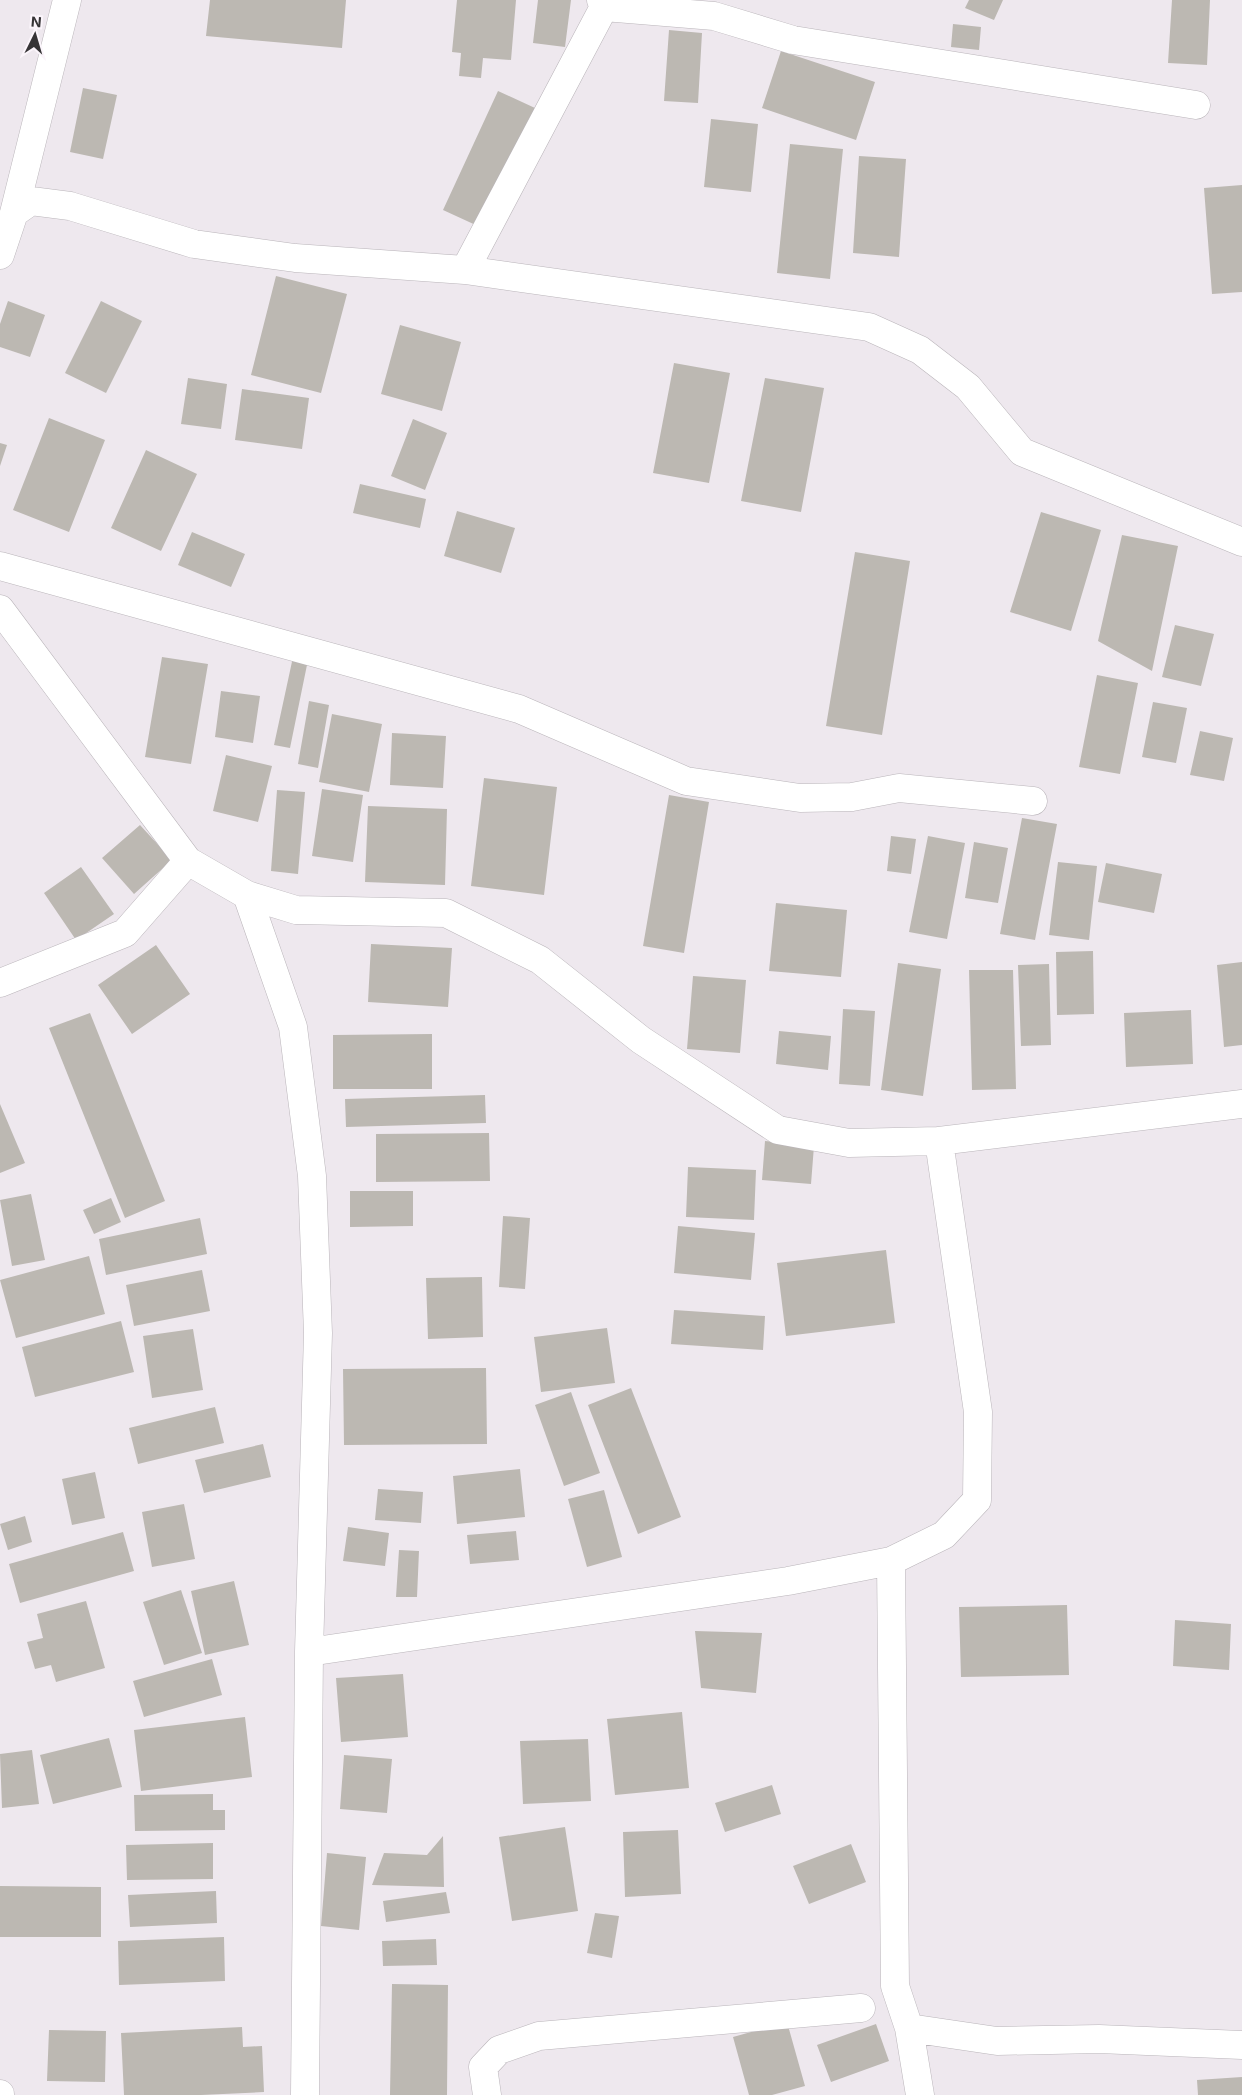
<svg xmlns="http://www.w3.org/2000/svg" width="1242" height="2095" font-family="Inter,sans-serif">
<rect width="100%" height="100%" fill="#eee8ee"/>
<!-- building -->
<path fill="#bcb8b2" d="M210,0H346L342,48L206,36Z
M457,0H516L511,60L483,58L481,78L459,76L461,53L452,52Z
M538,0H571L565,47L533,43Z
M969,0H1003L994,20L965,8Z
M1172,0H1210L1207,65L1168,63Z
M953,24L981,27L979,50L951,47Z
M669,30L702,33L698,103L664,101Z
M781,51L875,82L856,140L762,108Z
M83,88L117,95L103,159L70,152Z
M498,91L535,108L480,227L443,210Z
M711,119L758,124L751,192L704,187Z
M790,144L843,149L830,279L777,273Z
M859,156L906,159L899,257L853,253Z
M1242,185V292L1212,294L1204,188Z
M276,276L347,294L321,393L251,375Z
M8,301L45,315L30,357L0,347V324Z
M101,301L142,321L106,393L65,373Z
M400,325L461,342L442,411L381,394Z
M674,363L730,373L709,483L653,473Z
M188,378L227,384L221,429L181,424Z
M765,378L824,388L801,512L741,501Z
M242,389L309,398L302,449L235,440Z
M49,418L105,440L69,532L13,510Z
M413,419L447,433L425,490L391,476Z
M0,443L7,445L0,466Z
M146,450L197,474L161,551L111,528Z
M360,484L426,499L420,528L353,513Z
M457,511L515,528L501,573L444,556Z
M1041,512L1101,530L1071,631L1010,612Z
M192,532L245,554L231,587L178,565Z
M1122,535L1178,546L1152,671L1098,641Z
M855,552L910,561L882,735L826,726Z
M1175,625L1214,634L1201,686L1162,677Z
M162,657L208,664L191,764L145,757Z
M293,657L308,660L290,748L274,745Z
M1097,675L1138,683L1120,774L1079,767Z
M221,691L260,696L253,743L215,737Z
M309,701L329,705L318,768L298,764Z
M1153,702L1187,708L1176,763L1142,757Z
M332,714L382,724L369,792L319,782Z
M1200,731L1233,738L1224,781L1190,775Z
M392,733L446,736L443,788L390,785Z
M226,755L272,766L258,822L213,811Z
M484,778L557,787L544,895L471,886Z
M322,789L363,795L353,862L312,856Z
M277,790L305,792L298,874L271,871Z
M669,795L709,802L684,953L643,946Z
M368,806L447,809L445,885L365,882Z
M1022,818L1057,824L1035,940L1000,934Z
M140,825L172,860L134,894L102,858Z
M891,836L916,839L911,874L887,871Z
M928,836L965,843L947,939L909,932Z
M974,842L1008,848L998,903L965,898Z
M1058,862L1097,866L1089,940L1049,935Z
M1106,863L1162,874L1154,913L1098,902Z
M81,867L114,914L76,940L44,893Z
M776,903L847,910L841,977L769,971Z
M371,944L452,948L448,1007L368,1002Z
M156,945L190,994L132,1034L98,985Z
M1093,951L1094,1014L1057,1015L1056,952Z
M1242,962V1045L1224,1047L1217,965Z
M898,963L941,969L923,1096L881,1090Z
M1049,964L1051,1045L1021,1046L1018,965Z
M969,970H1013L1016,1089L972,1090Z
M693,976L746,980L740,1053L687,1049Z
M843,1009L875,1011L870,1086L839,1084Z
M1191,1010L1193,1064L1126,1067L1124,1013Z
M90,1013L165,1201L125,1218L49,1028Z
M779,1031L831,1036L828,1070L776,1064Z
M432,1034V1089H333V1035Z
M485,1095L486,1123L346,1127L345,1099Z
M0,1104L25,1163L0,1173Z
M489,1133L490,1181L376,1182V1134Z
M765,1141L814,1146L811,1184L762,1180Z
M688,1167L756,1170L754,1220L686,1217Z
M350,1191H413V1226L350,1227Z
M31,1194L45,1260L12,1266L0,1200Z
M111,1198L121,1222L94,1234L83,1210Z
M503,1216L530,1218L525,1289L499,1287Z
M200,1218L207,1254L106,1275L99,1239Z
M678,1226L755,1233L751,1280L674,1273Z
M886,1250L895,1323L786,1336L777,1263Z
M89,1256L105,1314L16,1338L0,1280Z
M202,1270L210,1311L134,1326L126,1285Z
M482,1277L483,1337L428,1339L426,1278Z
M674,1310L765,1316L763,1350L671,1344Z
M121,1321L134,1372L35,1397L22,1347Z
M607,1328L615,1383L541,1392L534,1337Z
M193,1329L203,1390L152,1398L143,1336Z
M486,1368L487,1444L344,1445L343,1369Z
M631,1388L681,1517L638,1534L588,1405Z
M571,1392L600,1473L564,1486L535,1405Z
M215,1407L224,1443L138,1464L129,1428Z
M263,1444L271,1477L204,1493L195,1460Z
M520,1469L525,1517L457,1524L453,1476Z
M95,1472L105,1518L72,1525L62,1479Z
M378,1489L423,1492L421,1523L375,1520Z
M604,1490L622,1557L587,1567L568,1499Z
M184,1504L195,1559L152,1567L142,1512Z
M25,1516L32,1542L8,1550L0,1524Z
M348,1527L389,1533L385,1566L343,1561Z
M516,1531L519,1560L470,1564L467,1535Z
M123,1532L134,1571L20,1603L9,1564Z
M399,1550L419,1551L417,1597H396Z
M234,1581L249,1645L205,1655L191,1591Z
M181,1590L202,1653L164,1665L143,1602Z
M86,1601L105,1668L56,1682L51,1665L35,1669L27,1642L43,1638L37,1614Z
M1067,1605L1069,1675L961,1677L959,1607Z
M1175,1620L1231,1624L1229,1670L1173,1666Z
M695,1631L762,1633L756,1693L701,1688Z
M212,1659L222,1695L144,1717L133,1681Z
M403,1674L408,1737L341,1742L336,1678Z
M682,1712L689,1788L615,1795L607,1719Z
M245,1717L252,1777L141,1791L134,1730Z
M109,1738L122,1787L53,1804L40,1755Z
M588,1739L591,1801L523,1804L520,1741Z
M32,1750L39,1804L2,1808L0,1754Z
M344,1755L392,1759L387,1813L340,1809Z
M772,1785L781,1814L725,1832L715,1803Z
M213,1794V1810H225V1830L135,1831L134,1795Z
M565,1827L578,1911L512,1921L499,1837Z
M678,1830L681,1894L625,1897L623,1832Z
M443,1836L444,1887L372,1885L384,1853L427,1855Z
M213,1843V1879L127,1880L126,1845Z
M851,1844L866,1882L809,1904L793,1866Z
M327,1853L366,1857L359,1930L321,1926Z
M0,1886L101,1887V1937H0Z
M216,1891L217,1923L130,1927L128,1895Z
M446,1892L450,1913L386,1922L383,1901Z
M595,1913L619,1916L612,1958L587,1953Z
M224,1937L225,1981L119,1985L118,1941Z
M436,1939L437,1965L383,1966L382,1941Z
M392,1984L448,1985L447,2095H390Z
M787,2022L805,2086L772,2095H749L733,2037Z
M876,2024L889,2061L831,2082L817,2045Z
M242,2027L243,2047L262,2046L264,2092L201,2095H124L121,2033Z
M49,2030L106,2031L105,2082L47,2081Z
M1242,2077V2095H1198L1197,2080Z"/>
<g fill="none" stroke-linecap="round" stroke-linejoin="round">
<!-- minor casing -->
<g stroke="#bab5ba" stroke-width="29">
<path id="minor" d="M604,7L714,16L793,40L1196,105
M14,213L67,0
M0,255L14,213L31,201L70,206L194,244L295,258L465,270L869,327L920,350L968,387L1022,452L1242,542
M465,270L604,7L601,0
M0,566L519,709L686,781L800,798L852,797L899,788L1033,801
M0,609L188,861L247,895L296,910L446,913L540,960L641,1040L778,1130L849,1143L939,1141L978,1412L977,1500L944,1535L891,1561L788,1581L309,1652
M247,895L293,1027L312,1176L318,1333L309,1652L305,2095
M0,983L125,933L188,861
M939,1141L1242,1104
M891,1561L895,1986L909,2028L920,2095
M909,2028L997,2041L1099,2039L1242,2045
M0,2094V2095
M487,2095L483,2067L499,2050L539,2036L861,2008"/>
</g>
<!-- minor -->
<use href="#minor" stroke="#fff" stroke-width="28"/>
</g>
<!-- north arrow -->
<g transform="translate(35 35) rotate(5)" stroke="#fbf5fb" stroke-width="4" paint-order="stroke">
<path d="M0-4L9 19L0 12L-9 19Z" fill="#363436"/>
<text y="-8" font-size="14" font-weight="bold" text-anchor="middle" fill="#363436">N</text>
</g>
</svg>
